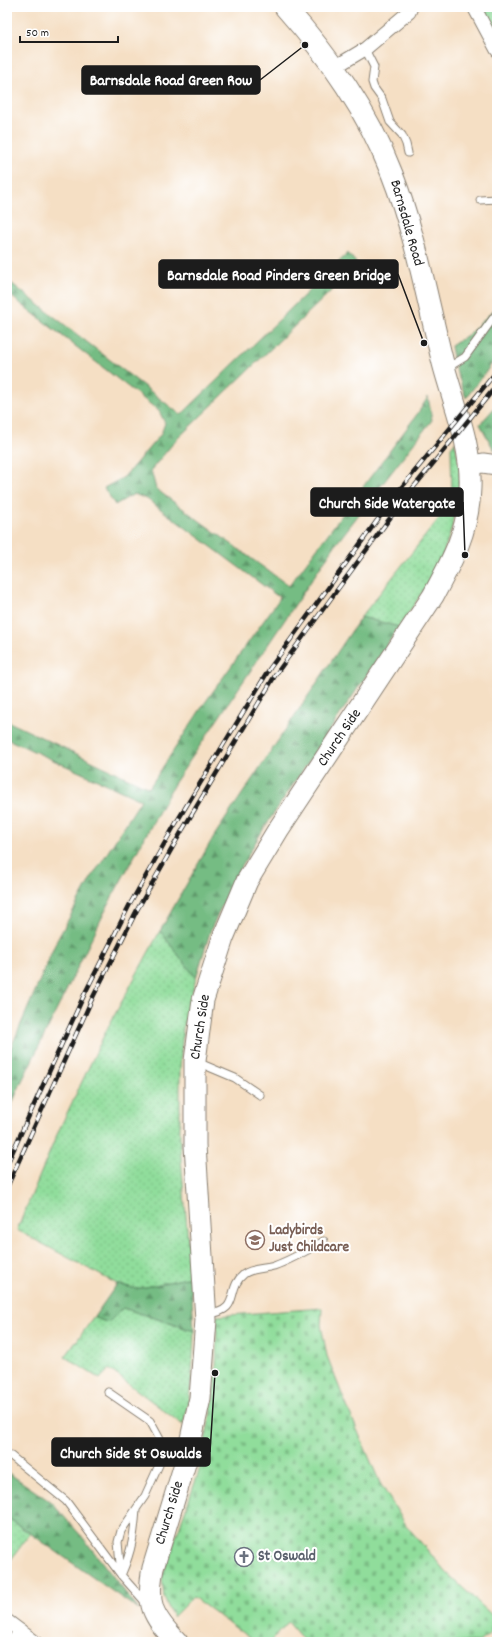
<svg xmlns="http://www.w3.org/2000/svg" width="504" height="1649" font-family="Dekko,sans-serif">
<defs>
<pattern id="grass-dots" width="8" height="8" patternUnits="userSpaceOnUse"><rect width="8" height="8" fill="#90dd9b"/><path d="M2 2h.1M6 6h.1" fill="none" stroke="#7cbd85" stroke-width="1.8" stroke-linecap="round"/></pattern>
<pattern id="forest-firs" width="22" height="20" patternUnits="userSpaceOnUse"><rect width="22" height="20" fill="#74bc83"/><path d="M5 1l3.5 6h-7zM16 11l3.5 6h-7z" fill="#5e986a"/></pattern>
<pattern id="cemetery-stones" width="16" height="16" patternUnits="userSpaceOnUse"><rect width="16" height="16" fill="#90dd9b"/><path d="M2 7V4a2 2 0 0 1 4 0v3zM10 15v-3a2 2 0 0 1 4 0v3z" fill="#7cbd85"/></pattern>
<pattern id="park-crowns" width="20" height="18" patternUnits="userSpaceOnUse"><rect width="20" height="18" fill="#90dd9b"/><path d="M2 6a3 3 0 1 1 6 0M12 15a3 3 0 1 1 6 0" fill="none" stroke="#7cbd85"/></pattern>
</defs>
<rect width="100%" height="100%" fill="#fff"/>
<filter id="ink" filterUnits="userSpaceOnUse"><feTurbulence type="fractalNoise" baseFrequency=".025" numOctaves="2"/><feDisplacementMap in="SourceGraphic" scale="8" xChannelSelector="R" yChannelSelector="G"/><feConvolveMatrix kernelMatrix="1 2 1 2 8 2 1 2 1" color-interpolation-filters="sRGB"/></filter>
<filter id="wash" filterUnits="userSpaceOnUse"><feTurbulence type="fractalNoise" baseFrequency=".012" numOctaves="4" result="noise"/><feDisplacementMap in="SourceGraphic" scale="16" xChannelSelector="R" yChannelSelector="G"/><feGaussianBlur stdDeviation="0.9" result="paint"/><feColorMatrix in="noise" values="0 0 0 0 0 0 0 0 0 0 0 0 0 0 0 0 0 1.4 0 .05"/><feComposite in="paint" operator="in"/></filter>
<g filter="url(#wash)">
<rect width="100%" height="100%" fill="#f5dfc4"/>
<!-- grass -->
<path fill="url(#grass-dots)" stroke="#567c5c" d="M455,442L460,470L458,501L452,527L442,557L426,587L399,627L361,617L452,502L451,447Z
M160,931L196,978L183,1028L180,1070V1145L191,1277L137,1289L117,1284L17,1230L58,1132L107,1029Z
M123,1308L194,1331C193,1365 192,1392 183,1425L109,1369L100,1379L65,1357L94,1317L108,1323Z
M7,1517L30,1534L7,1565Z"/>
<!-- forest -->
<path fill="url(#forest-firs)" stroke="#486c50" d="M348,253L358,265L176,440L151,470L156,489L289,586L418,413L428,397L432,420L336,544L174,784L111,899L21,1083L7,1116V1057L56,942L90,880L141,800L7,739V721L149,788L204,704L280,598L147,499L134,494L115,505L104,488L124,477L161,434L165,423L159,411L7,293V280L181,415Z
M497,307V349L494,361L466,398L454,364L451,346L469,334Z
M497,405V445L494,450L480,424Z
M361,617L399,627L264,828L237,874L211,929L196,978L160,931L214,836Z
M191,1277L194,1331L123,1308L108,1323L94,1317L117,1284L137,1289Z
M7,1472L51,1502L84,1539L139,1610L7,1517Z"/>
<!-- cemetery -->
<path fill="url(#cemetery-stones)" stroke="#567c5c" d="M322,1308L321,1325L327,1356L343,1397L380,1483L406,1525L446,1572L497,1620V1628L479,1642H305L288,1622L270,1642H255L193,1597L173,1617L164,1598L162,1577L199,1471L210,1417L216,1372L217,1316Z"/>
<!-- park -->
<path fill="url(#park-crowns)" stroke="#567c5c" d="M483,7H497V34Z"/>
</g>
<g filter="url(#ink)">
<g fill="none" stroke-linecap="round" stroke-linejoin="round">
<!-- service casing -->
<g stroke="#887e70" stroke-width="9">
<path id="service" d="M365,49L374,67L372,82L374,88L382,99L390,122L402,135L406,144L408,153
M480,200L497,199
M447,368L465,357L497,313
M197,1062L235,1078L260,1095
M208,1314C242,1311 225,1289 244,1274C252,1268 264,1269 274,1266C291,1260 308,1250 324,1241
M108,1392L150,1421L162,1443L159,1465L145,1496L121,1531L118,1542L121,1575
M11,1456L66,1501L121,1575L146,1603
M122,1573C132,1550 134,1535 136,1510"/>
</g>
<!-- minor casing -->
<g stroke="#887e70" stroke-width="15">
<path id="minor" d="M474,7L497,50
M335,67L365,49L409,12L411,7
M7,1621L35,1642
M13,1642L21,1631"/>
</g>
<!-- secondary casing -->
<g stroke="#887e70" stroke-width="21">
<path id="secondary" d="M471,465L483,463L497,465"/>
</g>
<!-- primary casing -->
<g stroke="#887e70" stroke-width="23">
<path id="primary" d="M177,1642C152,1616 146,1604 153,1568L187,1457L200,1398L206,1320L195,1145V1061L203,1000L223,938L247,881L278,830L433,596C452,561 469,530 470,488C472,445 454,405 443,363C427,300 416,235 392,174C367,110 330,58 285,7"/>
</g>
<!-- service -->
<use href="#service" stroke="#fff" stroke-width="7"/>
<!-- minor -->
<use href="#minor" stroke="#fff" stroke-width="13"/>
<!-- secondary -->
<use href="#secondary" stroke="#fff" stroke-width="19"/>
<!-- primary -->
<use href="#primary" stroke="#fff" stroke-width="21"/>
<!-- rail casing -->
<g stroke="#1c1c1c" stroke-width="4.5">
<path id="rail" d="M7,1164L85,993L130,904L176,823L270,668L397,493L497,371
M7,1187L92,999L137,910L183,829L276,674L340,586L404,499L497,385"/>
</g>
<!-- rail -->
<use href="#rail" stroke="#fff" stroke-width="3" stroke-dasharray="9" stroke-linecap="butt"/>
</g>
</g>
<!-- icons -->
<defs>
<g id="school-ring" transform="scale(1)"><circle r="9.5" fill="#fff" stroke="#8d6e63" stroke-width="1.5"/><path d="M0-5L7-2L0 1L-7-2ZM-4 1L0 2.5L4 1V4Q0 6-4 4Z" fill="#8d6e63"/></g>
<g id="church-ring" transform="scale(1)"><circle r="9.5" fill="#fff" stroke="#6b7280" stroke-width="1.5"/><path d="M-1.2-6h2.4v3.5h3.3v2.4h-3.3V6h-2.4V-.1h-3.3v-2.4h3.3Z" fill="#6b7280"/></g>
</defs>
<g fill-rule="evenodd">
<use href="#school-ring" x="255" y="1240"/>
<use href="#church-ring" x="244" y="1557"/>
</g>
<g text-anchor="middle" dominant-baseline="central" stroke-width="4" stroke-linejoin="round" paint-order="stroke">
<!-- street labels -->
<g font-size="15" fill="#1c1c1c" stroke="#fff">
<text transform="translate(406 223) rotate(74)">Barnsdale Road</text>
<text transform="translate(340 738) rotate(-56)">Church Side</text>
<text transform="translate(201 1027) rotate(-81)">Church Side</text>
<text transform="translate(170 1513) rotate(-73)">Church Side</text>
</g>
<!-- education labels -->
<g font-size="15" font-weight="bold" fill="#785e54" stroke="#fff" text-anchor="start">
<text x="269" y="1231">Ladybirds<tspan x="269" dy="17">Just Childcare</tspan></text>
</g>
<!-- worship labels -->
<g font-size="15" font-weight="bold" fill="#5b616d" stroke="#fff" text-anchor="start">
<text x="258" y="1557">St Oswald</text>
</g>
</g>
<!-- callouts -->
<path fill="none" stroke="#1c1c1c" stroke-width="1.5" d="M305 45L260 80M424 343L398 274M465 555L463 502M215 1373L210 1452"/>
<g fill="#1c1c1c" stroke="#fff" stroke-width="1.5">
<circle cx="305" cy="45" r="4"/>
<circle cx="424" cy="343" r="4"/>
<circle cx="465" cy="555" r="4"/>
<circle cx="215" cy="1373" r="4"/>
</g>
<g fill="#1c1c1c" stroke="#1c1c1c" stroke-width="1.5">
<rect x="82" y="66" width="178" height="28" rx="4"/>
<rect x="159" y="260" width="239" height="28" rx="4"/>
<rect x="311" y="488" width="152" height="28" rx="4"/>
<rect x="52" y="1438" width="158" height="28" rx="4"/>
</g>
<g font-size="16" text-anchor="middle" font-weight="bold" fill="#fff">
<text x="171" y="85">Barnsdale Road Green Row</text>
<text x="279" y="280">Barnsdale Road Pinders Green Bridge</text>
<text x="387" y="508">Church Side Watergate</text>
<text x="131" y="1458">Church Side St Oswalds</text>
</g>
<!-- margin -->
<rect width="504" height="1649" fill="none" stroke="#fff" stroke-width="24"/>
<!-- scale -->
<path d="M20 36v6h98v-6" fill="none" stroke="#1c1c1c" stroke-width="2"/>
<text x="26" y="36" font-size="12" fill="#1c1c1c" stroke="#ffffff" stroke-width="3" paint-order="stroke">50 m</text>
</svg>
